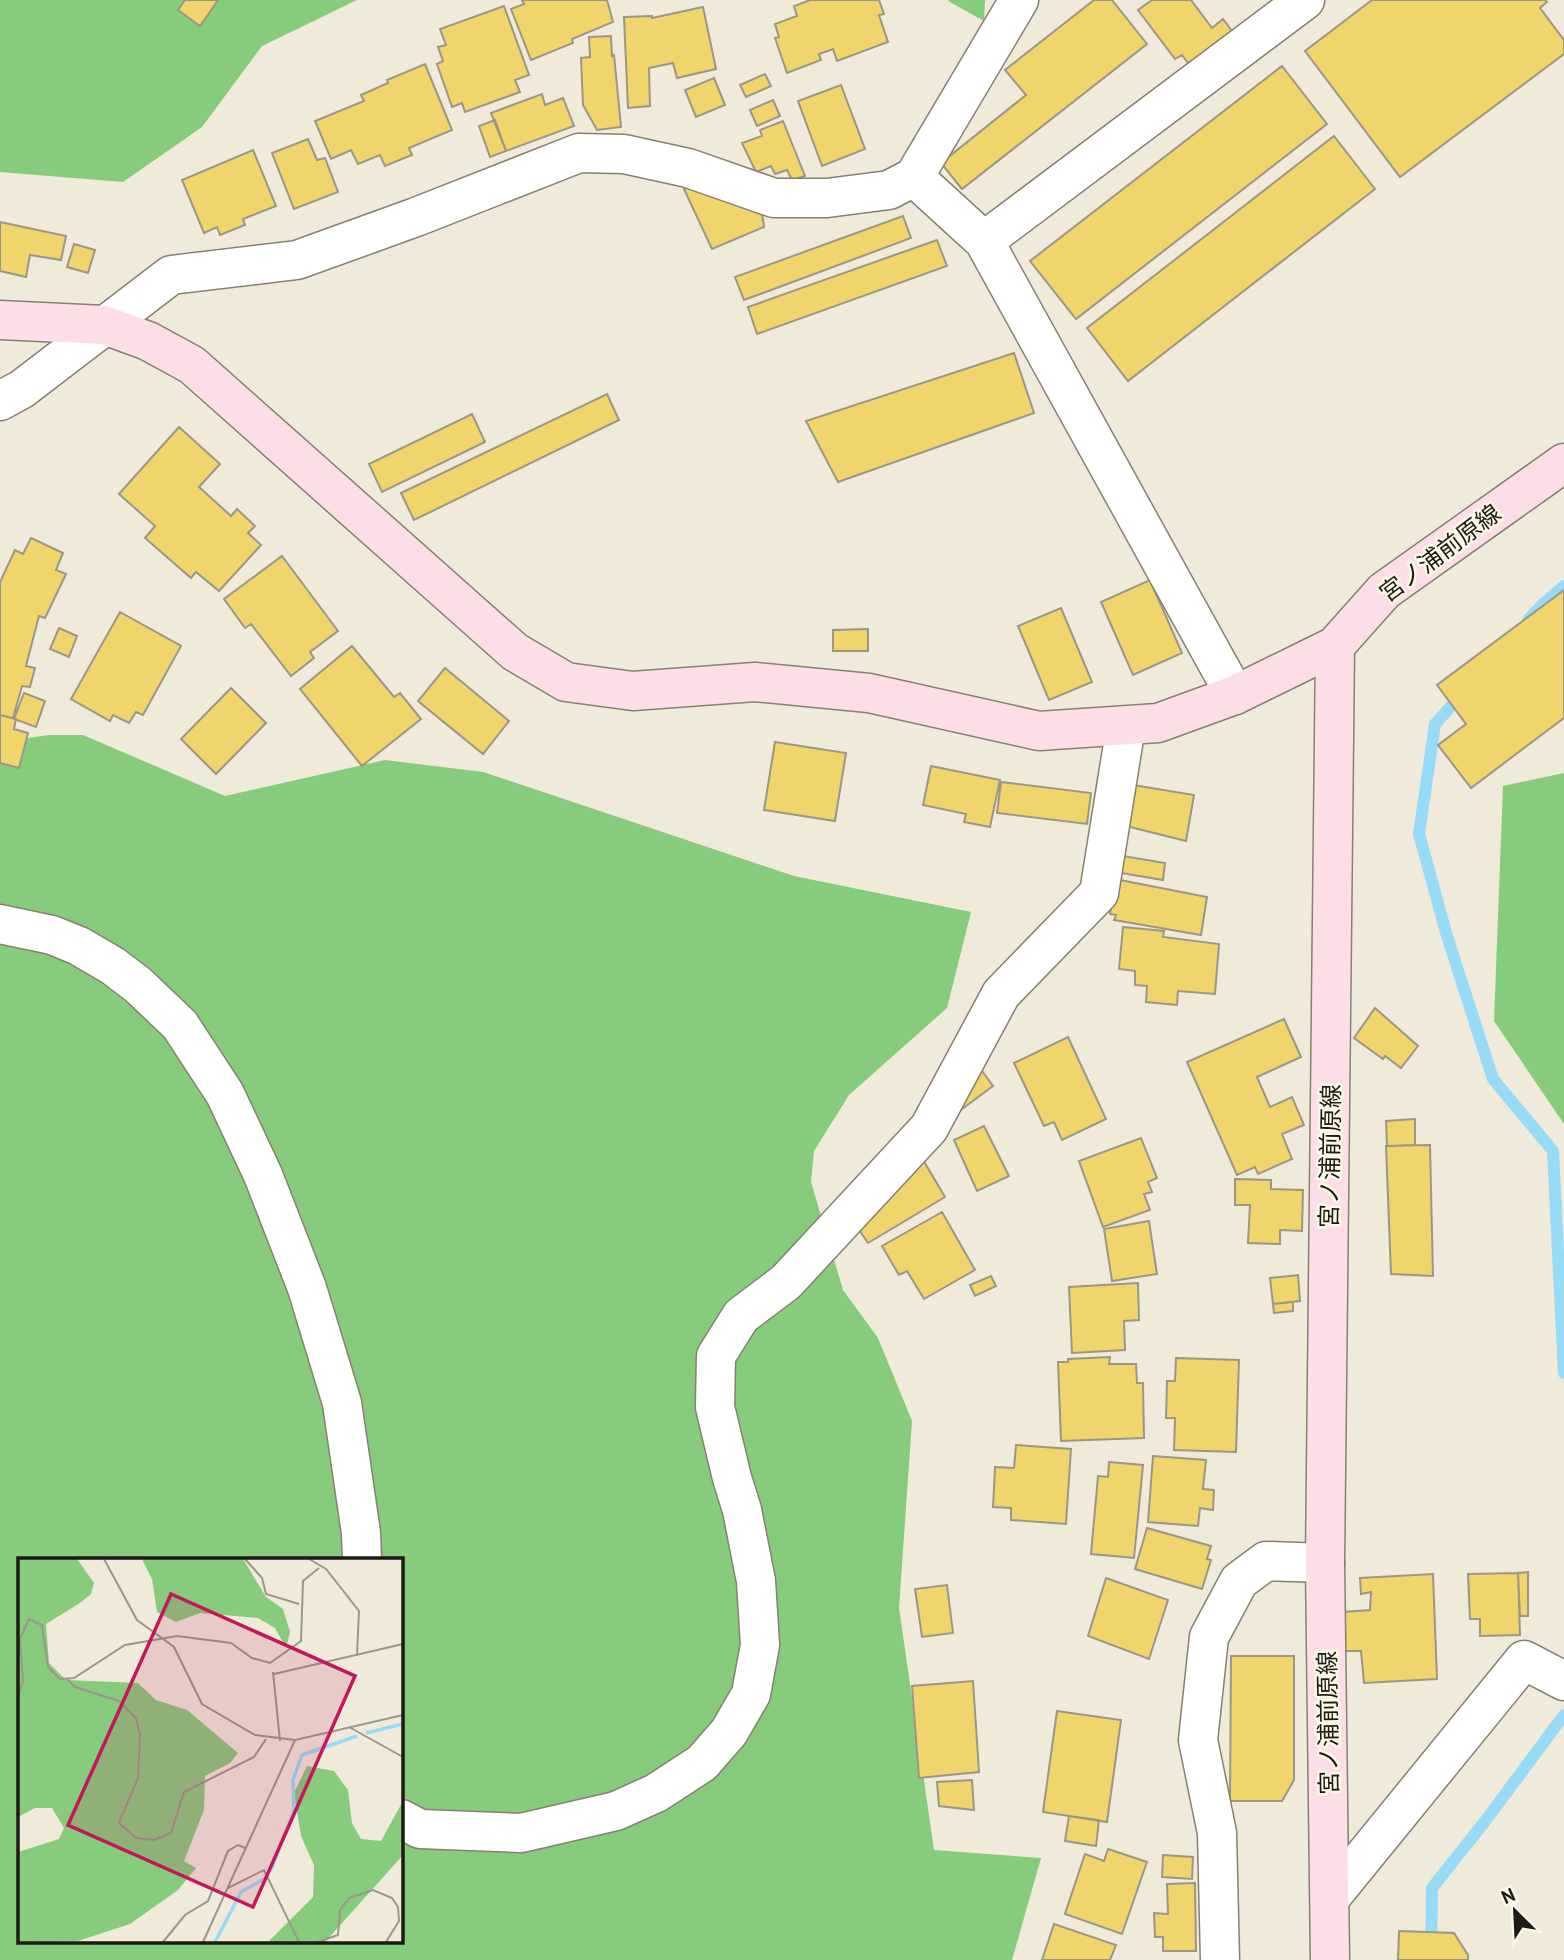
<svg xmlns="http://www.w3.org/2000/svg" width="1564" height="1960" font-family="'PT Sans','Noto Sans JP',sans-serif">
<rect width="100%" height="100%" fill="#efead9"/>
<!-- forest -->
<path fill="#87cb7c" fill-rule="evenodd" d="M0,0H357L262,46L202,127L123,182L0,172Z
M948,0H985L984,21L950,2Z
M49,735H83L225,796L385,760L483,772L794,876L971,912L947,1008L849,1095L814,1151L811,1182L843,1290L878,1338L912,1421L899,1608L934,1850L1041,1858L1012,1960H0V742ZM19,1559H401V1941H19Z
M1564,773V1124L1494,1021L1503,786Z"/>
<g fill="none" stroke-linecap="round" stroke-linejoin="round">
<!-- stream -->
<path stroke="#98dbf6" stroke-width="12" d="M1528,620L1542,605L1564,586
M1462,694L1435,724L1419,834L1447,936L1493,1079L1553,1151L1564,1373
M1431,1960L1432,1888L1486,1820L1564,1715"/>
</g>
<!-- building -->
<path fill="#efd56c" stroke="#9b9787" stroke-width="2" d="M185,0H218L200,26L178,10Z
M522,0H607L613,22L572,39L573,43L531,60L511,9L524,4Z
M810,0H879L884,14L879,15L888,42L837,61L833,49L819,54L821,60L787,73L775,38L779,37L775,24L797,16L794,6Z
M1094,0H1112L1147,44L962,189L941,163L1026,95L1005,70Z
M1152,0H1191L1212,28L1223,19L1235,35L1192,68L1182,55L1175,59L1138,10Z
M1372,0H1545L1547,2L1540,8L1564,40V54L1400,177L1305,51Z
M504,6L529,75L515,80L520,92L465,112L462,103L452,107L437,64L443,61L438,47L446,45L440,29Z
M703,7L716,69L677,78L673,63L649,68L650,106L628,108L624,17L652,16V18Z
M611,36L612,56L614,55L621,127L597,130L583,105L581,58L590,57L589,37Z
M425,64L452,130L409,148L412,155L385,166L380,155L358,164L351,150L331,159L315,121L364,101L361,95L388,83L387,80Z
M1282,66L1327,124L1076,319L1030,261Z
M765,74L771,86L746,97L740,85Z
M714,78L725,105L696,117L685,90Z
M841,85L865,149L822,166L798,101Z
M542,94L545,105L563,98L574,126L506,151L491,113Z
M773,100L780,116L757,126L750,110Z
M495,120L506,151L490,157L479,126Z
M783,121L805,176L792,180L787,170L775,174L771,166L756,172L742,143L762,136L760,130Z
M1334,136L1375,189L1128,381L1087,328Z
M308,139L317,160L325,158L338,192L294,209L272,153Z
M253,150L276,206L243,219L245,225L220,235L217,227L204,233L182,180Z
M699,183L761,204L764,227L712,249L684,189Z
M903,216L911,238L744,300L735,277Z
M0,222L66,236L61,260L30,255L26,277L0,271Z
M937,240L947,266L757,334L748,307Z
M74,244L95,250L88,273L67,267Z
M1014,353L1034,413L838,482L806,421Z
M607,394L619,420L414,520L401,493Z
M472,414L485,442L382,492L369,464Z
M179,427L220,464L199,487L231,516L237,509L255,526L248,533L261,545L219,591L196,572L191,578L145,538L155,526L119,494Z
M31,538L63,553L56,570L66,574L45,618L39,616L26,666L35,668L30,687L22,686L13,718L0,715V582L15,550L23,554Z
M282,556L338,631L310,652L314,658L291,676L251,624L245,628L224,599Z
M1150,580L1182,653L1133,675L1101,602Z
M1564,590V718L1471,788L1438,745L1466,724L1437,685Z
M1061,608L1092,682L1049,700L1018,626Z
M120,612L181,646L143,715L136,712L129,723L113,715L110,721L71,699Z
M59,628L77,636L69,657L50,649Z
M868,629V651H833V630Z
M352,646L394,697L400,693L421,719L362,766L300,689Z
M445,668L509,721L483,754L418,701Z
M231,688L266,723L216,774L181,739Z
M24,693L45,701L36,727L14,719Z
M0,715L16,719L14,729L28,733L19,768L0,763Z
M775,742L846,753L835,821L764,810Z
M931,766L1000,780L990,827L964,822L966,814L923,805Z
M1001,782L1091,793L1087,824L997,813Z
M1133,785L1194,795L1186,841L1126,826Z
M1123,856L1165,863L1163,880L1121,873Z
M1115,879L1207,897L1201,935L1114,920L1116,915L1110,914Z
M1123,927L1164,931L1163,937L1219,944L1215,994L1178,991L1177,1005L1146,1002L1147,986L1135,985V971L1119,969Z
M1375,1008L1418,1046L1401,1068L1385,1056L1383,1059L1354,1038Z
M1284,1019L1301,1057L1257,1077L1270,1107L1292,1097L1304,1125L1282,1134L1292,1159L1258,1174L1255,1167L1237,1175L1187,1062Z
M1068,1037L1106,1119L1062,1140L1054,1122L1044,1126L1014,1063Z
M972,1057L993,1086L947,1120Z
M1415,1119V1145L1387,1146L1386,1121Z
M984,1126L1009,1176L977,1191L954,1140Z
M910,1138L945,1197L868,1243L857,1227Z
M1141,1138L1157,1178L1148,1182L1152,1192L1144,1194L1150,1210L1103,1227L1079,1161Z
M1430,1145L1433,1276L1391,1274L1386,1146Z
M1235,1179L1271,1180V1189L1303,1190L1302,1231L1280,1230V1244L1248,1243L1250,1205H1235Z
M942,1212L975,1270L924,1299L907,1271L899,1275L882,1246Z
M1149,1221L1157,1274L1112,1281L1104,1229Z
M1298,1275L1300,1301L1273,1304L1270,1278Z
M991,1276L996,1286L975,1296L970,1285Z
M1138,1283L1139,1320L1124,1321L1125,1350L1072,1353L1069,1287Z
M1293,1302V1311L1274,1313L1273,1304Z
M1110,1357L1109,1364H1136L1137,1383H1143L1144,1438L1061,1441L1058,1362H1068V1359Z
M1176,1358L1239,1360L1236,1452L1174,1450L1175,1418H1166L1167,1381H1175Z
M1016,1445L1071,1449L1066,1524L1011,1520V1508L993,1507L995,1467L1014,1468Z
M1153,1456L1206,1460L1203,1489L1214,1490L1213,1510L1200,1508L1198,1526L1148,1522Z
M1109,1462L1143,1465L1134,1558L1091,1554L1098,1476L1108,1477Z
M1147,1528L1211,1546L1207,1559L1211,1560L1202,1589L1135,1569Z
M1528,1572V1616H1520L1518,1573Z
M1518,1573L1520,1635L1480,1636V1619H1470L1468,1574Z
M1433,1574L1437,1679L1364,1683L1361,1651H1344L1343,1612L1370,1610L1371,1592L1361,1594L1360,1578Z
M1106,1578L1168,1600L1149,1659L1088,1636Z
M947,1585L953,1633L922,1637L915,1589Z
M1231,1656H1294V1780L1282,1801H1230Z
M973,1681L979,1772L919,1778L912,1686Z
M1057,1711L1121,1720L1107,1822L1043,1812Z
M972,1780L974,1810L939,1806L937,1782Z
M1069,1816L1099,1820L1096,1846L1065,1841Z
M1108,1849L1147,1862L1122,1934L1065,1914L1085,1854L1104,1861Z
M1163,1855L1193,1857L1192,1879L1162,1877Z
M1195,1883L1196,1951H1163V1937H1155L1154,1913L1168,1914L1167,1884Z
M1054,1924L1116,1945L1110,1960H1042Z
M1399,1931L1454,1933L1468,1955V1960H1398Z"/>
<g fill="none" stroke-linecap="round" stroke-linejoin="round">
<!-- street casing -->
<g stroke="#858171" stroke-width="41">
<path id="street" d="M914,177L984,241L1235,695
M984,241L1305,0
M0,401L22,389L171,275L297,260L416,217L579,153L624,154L688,168L774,198H827L889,190L914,177L1019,0
M0,924L52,935L79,946L113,966L138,985L180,1025L225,1094L263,1175L307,1288L342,1403L361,1533L362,1559
M401,1819L420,1829L521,1833L616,1811L656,1793L702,1763L729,1732L751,1694L760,1645L756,1581L742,1510L732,1478L715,1407L716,1356L741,1316L786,1282L929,1128L1001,994L1099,893L1126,726
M1331,1897L1524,1660L1564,1681
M1220,1960L1217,1833L1198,1740L1209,1637L1239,1581L1266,1561L1325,1563"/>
</g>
<!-- secondary casing -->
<g stroke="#858171" stroke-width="41">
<path id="secondary" d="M0,320L104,325L148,341L192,365L515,652L566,682L633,691L755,682L869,693L1039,731L1158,723L1235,695L1335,646
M1330,1960L1325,1563L1335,646L1384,591L1564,463"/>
</g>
<!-- street -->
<use href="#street" stroke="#fff" stroke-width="38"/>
<!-- secondary -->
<use href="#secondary" stroke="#fddee6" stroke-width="38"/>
</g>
<g text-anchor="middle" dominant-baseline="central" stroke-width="5" stroke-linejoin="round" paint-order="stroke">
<!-- street labels -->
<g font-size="24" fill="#1c1a14" stroke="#fcf8e6">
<text transform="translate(1440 553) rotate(-37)">宮ノ浦前原線</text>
<text transform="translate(1330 1156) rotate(-89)">宮ノ浦前原線</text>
<text transform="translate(1328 1723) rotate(-91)">宮ノ浦前原線</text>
</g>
</g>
<!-- overview -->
<g transform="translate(18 1558)">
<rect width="385" height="385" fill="#efead9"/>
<path d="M0,1H59L76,25L73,36L62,45L28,66L31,105L48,122L120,125L138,142L169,152L220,195L212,205L187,218L186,252L166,303L178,310L160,332L112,366L60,383L0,384V294L41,281L46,270L34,250H17L0,259ZM124,1H225L248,39L265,51L272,74L268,90L257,70L240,60L182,55L158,64L139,54L134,21ZM289,208L316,213L330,232L334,265L343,281L363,283L385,243V297L307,384H250L295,339L296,307L283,278L276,235Z" fill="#87cb7c"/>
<path fill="none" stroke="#98dbf6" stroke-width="3.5" d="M348,175L385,166M252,314L276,253L275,222L284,197L339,178M197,384L223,334L246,321"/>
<path fill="none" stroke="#9b978a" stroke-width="2" d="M86,1L119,62L156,89L184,146L237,177L277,182M227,1L244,20L248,36L281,46M291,1L308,11L341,53L339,97M255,114L262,183M256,116L385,86M49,121L57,129L101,143L118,160L122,177L120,220L101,265L118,280L136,282L153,275L166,234L236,199L248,181M0,139L5,123L2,81L11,61L24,67L30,109L42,121L56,120L107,87L159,78L213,85L234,100L252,105L283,83L285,23L301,10M331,169L385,199M210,330L246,312L281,384M145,384L167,357L190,343L210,293L220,287L227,290M185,384L277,182L385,157M300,384L320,377L322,352L331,340L355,332L374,340L380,349L381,363L368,384"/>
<path fill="#c2185b" fill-opacity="0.15" stroke="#c2185b" stroke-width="3.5" d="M153,36L337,118L235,349L50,267Z"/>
<rect width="385" height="385" fill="none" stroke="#1c1a14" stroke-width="3.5"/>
</g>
<!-- north arrow -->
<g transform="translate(1515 1911) rotate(336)" stroke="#fcf8e6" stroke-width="5" paint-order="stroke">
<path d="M0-5L12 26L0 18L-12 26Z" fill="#1c1a14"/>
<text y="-10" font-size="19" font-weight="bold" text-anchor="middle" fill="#1c1a14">N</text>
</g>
</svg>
